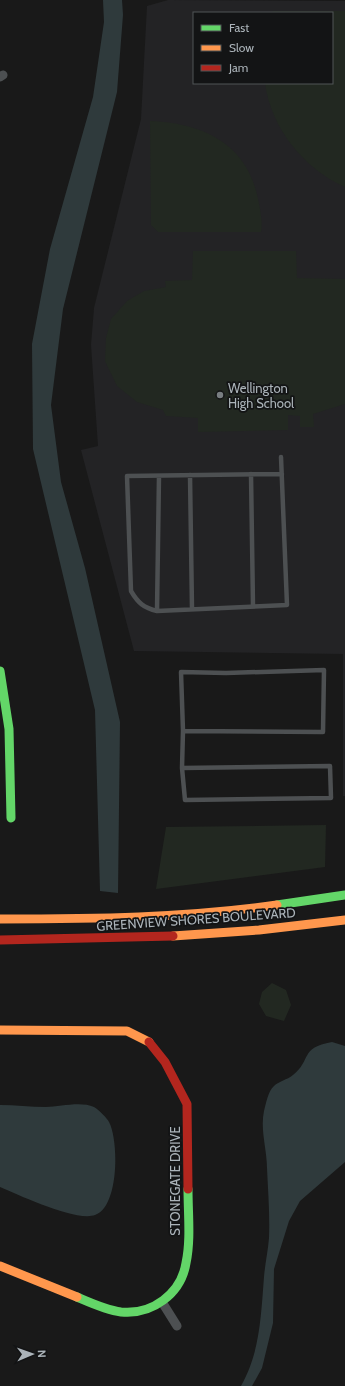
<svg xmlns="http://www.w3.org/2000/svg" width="345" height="1386" font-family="Cabin,sans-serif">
<rect width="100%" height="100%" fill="#191919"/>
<!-- built -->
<path fill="#232325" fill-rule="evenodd" d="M168,0L345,1V796H343V654L134,651L81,450L98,446L91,345L94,308L141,119L147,6ZM194,13H332V83H194Z"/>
<!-- green -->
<path fill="#222821" d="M273,11H345V187C304,169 271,128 265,83H332V13H272Z
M150,121C202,123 247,143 258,199C260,208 263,223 261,232H158L151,225Z
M193,251H296L297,278L345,279V404L313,414L314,427H300V416L288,415V430L198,432V418L166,416L163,410L137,402L117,386L105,361L106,338L111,319L127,301L144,291L166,287L165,281L192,280Z
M326,825L325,867L156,889L166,827Z
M272,983L286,990L291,1005L284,1021L266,1016L259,1004L262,992Z"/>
<!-- water -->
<path fill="#2f3a3c" d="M103,0H122L123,15L117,92L63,309L51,405L61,482L85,568L120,722L118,893L100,891L95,710L33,449L32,344L50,249L93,97L104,22Z
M332,1042L345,1046V1162L300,1201L289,1221L274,1269L273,1323L262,1368L252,1386H241C260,1353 261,1315 264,1277C265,1264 268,1251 269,1238C270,1215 268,1191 267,1168C267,1149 260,1130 264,1111C266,1104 268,1091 274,1086C279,1081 287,1080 293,1075C312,1060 299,1048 332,1042Z
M0,1105C15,1105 30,1107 46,1107C60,1107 80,1101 94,1107C99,1110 107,1118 109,1122C119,1141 119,1207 95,1215C76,1222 19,1195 0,1187Z"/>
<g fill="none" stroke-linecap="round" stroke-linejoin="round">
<!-- lane -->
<path stroke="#4d5052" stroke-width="4.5" d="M281,457L287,605L157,611C144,608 138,603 131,591L127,476L282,474
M251,474L253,606
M190,475L192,609
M157,611L159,476
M324,670L323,732L183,731L181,672L226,673Z
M182,768L330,766L331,798L185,800L182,768L183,731"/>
<!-- street -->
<path stroke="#4d5052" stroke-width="9" d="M0,77L3,75
M162,1302L177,1326"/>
<!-- fast -->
<path stroke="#63d668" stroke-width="9" d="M0,671L9,729L11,818
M277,905L345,895
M77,1297C91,1303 106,1310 121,1312C152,1315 181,1294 186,1263C191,1240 188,1214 188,1189"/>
<!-- slow -->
<path stroke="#ff974d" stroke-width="9" d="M0,919C93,919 185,918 277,905
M173,936L259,930L345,920
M0,1030L127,1031L149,1042
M0,1266L77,1297"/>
<!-- jam -->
<path stroke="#b3261e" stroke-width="9" d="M0,940L173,936
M149,1042L165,1062L187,1104L188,1189"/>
</g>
<!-- markers -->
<circle fill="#787d81" stroke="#131415" stroke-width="1.5" cx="220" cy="395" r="4"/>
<g text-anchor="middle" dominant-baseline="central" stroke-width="3.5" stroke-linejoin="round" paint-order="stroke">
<!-- poi labels -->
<g font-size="13" fill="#abb3b9" stroke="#131415" text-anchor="start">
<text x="228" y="388">Wellington<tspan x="228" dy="15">High School</tspan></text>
</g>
<!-- street labels -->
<g font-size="13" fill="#abb3b9" stroke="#131415">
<text transform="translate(196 919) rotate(-4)">GREENVIEW SHORES BOULEVARD</text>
<text transform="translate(175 1181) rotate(-90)">STONEGATE DRIVE</text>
</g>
</g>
<!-- legend -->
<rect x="193" y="12" width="140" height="72" fill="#131415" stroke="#505457"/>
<rect x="201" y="25" width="20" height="6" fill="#63d668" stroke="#505457"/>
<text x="229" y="32" font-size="12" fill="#abb3b9">Fast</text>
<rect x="201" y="45" width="20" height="6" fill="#ff974d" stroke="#505457"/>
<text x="229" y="52" font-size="12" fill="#abb3b9">Slow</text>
<rect x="201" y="65" width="20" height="6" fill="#b3261e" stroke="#505457"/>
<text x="229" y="72" font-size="12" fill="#abb3b9">Jam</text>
<!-- north arrow -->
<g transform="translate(32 1354) rotate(88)" stroke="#131415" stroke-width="3" paint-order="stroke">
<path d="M0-3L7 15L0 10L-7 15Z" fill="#abb3b9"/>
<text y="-6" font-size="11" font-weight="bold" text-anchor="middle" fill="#abb3b9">N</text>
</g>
</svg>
